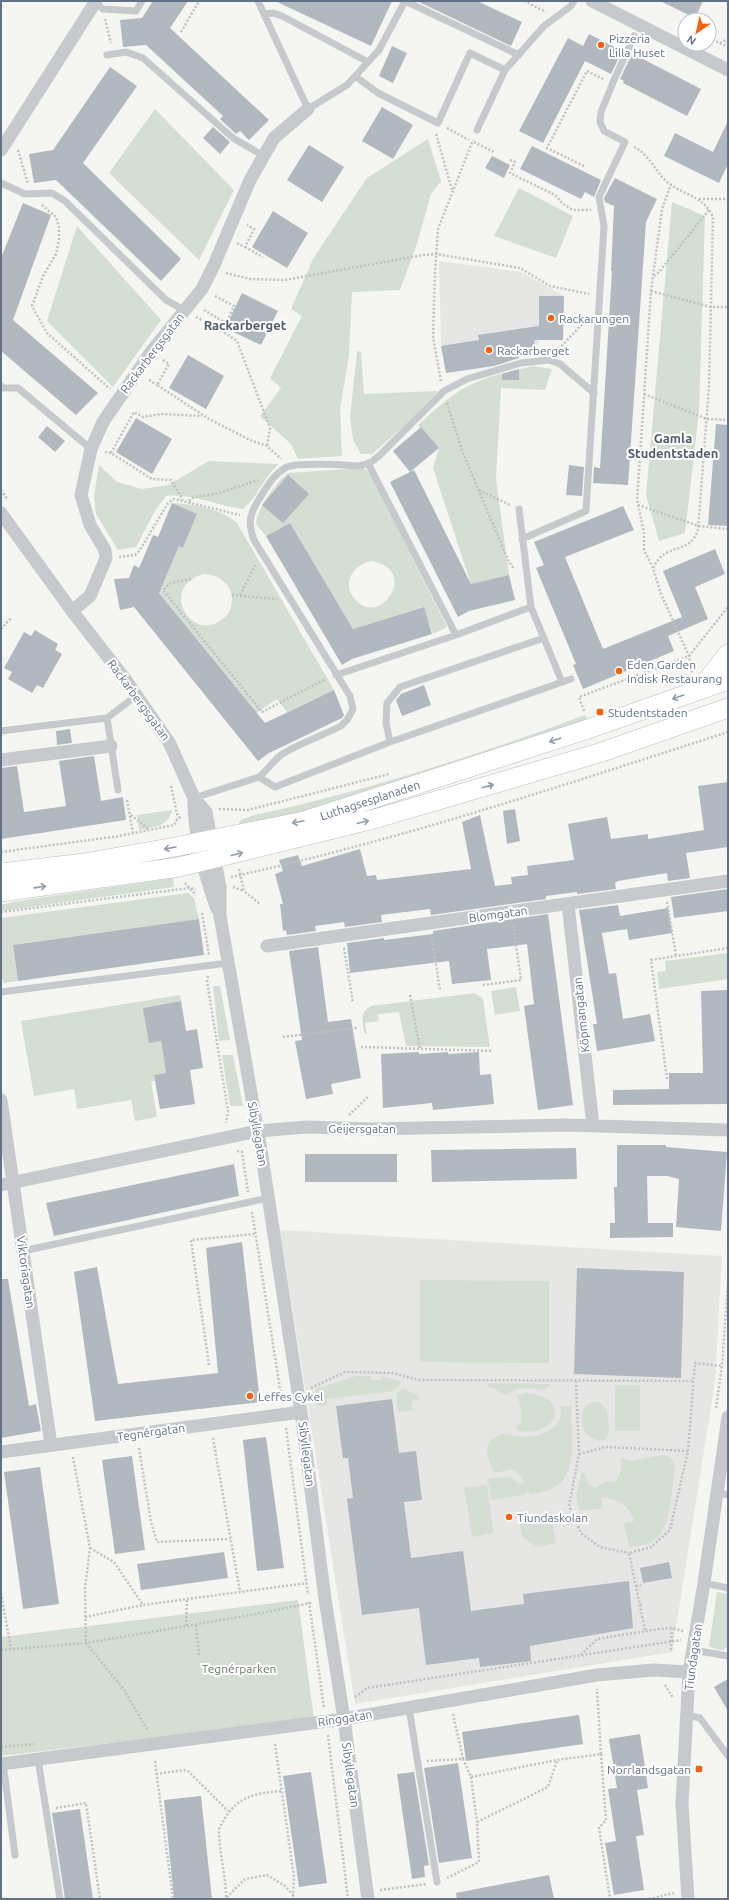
<svg xmlns="http://www.w3.org/2000/svg" width="729" height="1900" font-family="Ubuntu,sans-serif">
<rect width="100%" height="100%" fill="#f5f6f1"/>
<!-- built -->
<path fill="#e6e6e5" d="M439,261L521,272L564,296L563,340H539L536,354L496,360V365L446,373L441,346Z
M280,1230L722,1256L715,1382L672,1652L355,1704Z"/>
<!-- green -->
<path fill="#d5ded2" fill-rule="evenodd" d="M155,109L234,190L199,260L109,173Z
M428,139L441,181L431,194L417,244L400,290L352,292L349,355L340,409L342,456L298,459L291,444L260,416L281,388L270,378L302,316L291,309L313,259L367,178Z
M519,188L573,216L556,258L494,236Z
M672,202L705,216L699,410L685,533L659,541L646,495Z
M77,226L161,320L113,387L47,321Z
M357,351L361,352L364,394L438,391L410,421L372,454H361L353,440L350,417Z
M533,366L552,369L545,390L501,388L496,479L509,575L471,584L433,468L439,448L418,425C436,409 454,391 477,382C494,374 515,371 533,366Z
M209,461L279,464C263,477 259,496 243,509C217,506 192,493 166,496L155,511L136,547L118,550L96,514L94,496L99,465L117,482L142,489L168,485Z
M363,468L369,471L447,627L433,634L423,607L353,629L290,523L266,536L256,524C257,509 276,482 288,473ZM371,561C422,569 378,632 353,597C342,581 355,564 371,561Z
M172,503C193,504 222,509 237,523L334,690L287,712L277,699L256,713L156,589L161,578L165,579L179,546L183,548L197,514ZM204,574C221,575 236,587 231,606C230,612 226,617 221,620C191,643 158,586 204,574Z
M585,715L588,723L325,806L240,827L239,823L241,820L251,816C365,791 476,756 585,715Z
M172,810C169,827 153,827 139,830L137,815Z
M173,878L174,887L1,911V905L12,902Z
M188,893L194,898L199,919L13,945L18,981L3,983L1,969V918Z
M728,953V979L659,989L657,972L666,971L665,961Z
M213,986H220L230,1040L219,1041Z
M516,987L520,1011L495,1015L491,991Z
M475,993L483,999L490,1047L406,1046L399,1012L378,1014L379,1021L365,1023L367,1034H365C362,1022 359,1013 371,1006Z
M180,995L181,1001L143,1008L161,1041L166,1073L154,1075L155,1081H151L157,1117L135,1121L131,1100L77,1109L74,1089L34,1096L21,1021Z
M222,1055H233L243,1106H230Z
M420,1280L549,1281V1363L420,1362Z
M356,1376H371V1380H381V1376L402,1382L393,1391L327,1399V1405L317,1406L315,1389Z
M487,1383L550,1384V1386L542,1390L529,1388L516,1389L504,1395L492,1387H488Z
M615,1385H640V1431H615Z
M403,1388L416,1395L420,1400L412,1401V1410L398,1412L396,1394Z
M525,1393C571,1395 561,1437 518,1431L516,1426L521,1423C522,1413 522,1404 516,1396Z
M592,1402H600L607,1410C608,1417 610,1428 608,1435C605,1446 588,1438 585,1432C579,1423 581,1405 592,1402Z
M560,1406H571C571,1444 583,1490 531,1494L527,1491L524,1495L492,1500L487,1479L510,1477L520,1484L525,1482L518,1473L512,1469L495,1473C487,1459 479,1440 503,1434C507,1434 511,1435 515,1436C531,1438 544,1436 555,1426C561,1420 562,1414 560,1406Z
M661,1455L668,1456L674,1462L675,1469C671,1490 672,1528 653,1541C646,1545 637,1546 629,1547L624,1523L634,1521C630,1505 617,1498 601,1498L603,1508L579,1511L576,1496L582,1472L585,1474L589,1485L595,1488L608,1481L614,1482C622,1475 621,1468 621,1458L633,1461Z
M487,1485L494,1533L472,1537L464,1488Z
M538,1516L544,1517L552,1524L556,1543L537,1547L522,1536L519,1519Z
M717,1592L728,1594V1647C721,1652 716,1650 709,1646Z
M298,1600L314,1719L1,1756V1637Z"/>
<!-- building -->
<path fill="#b1b8bf" d="M153,1H188L170,28L269,120L249,140L240,131L236,134L220,119L223,116L146,45L123,47L120,20L142,18Z
M275,1H392L371,46Z
M417,1H477L522,22L511,46Z
M660,1H703L695,18Z
M589,34L622,51L611,74L585,61L543,143L519,131L568,38L583,46Z
M392,46L407,53L393,83L379,76Z
M631,56L636,58L637,56L701,89L687,116L623,83L624,81L620,79Z
M110,67L137,86L83,163L181,259L161,281L56,180L34,183L29,154L53,150Z
M382,107L413,125L393,159L362,141Z
M728,121V164L719,183L664,156L675,133L713,152Z
M213,127L230,142L220,154L203,138Z
M309,145L344,167L322,202L287,180Z
M532,146L601,180L594,197L585,192L581,199L520,169Z
M492,156L510,165L504,178L485,168Z
M615,178L657,199L646,222L628,485L593,483L594,467L600,468L612,271H611L614,206L605,202L604,198Z
M23,203L51,215L13,320L98,393L76,415L1,351V258Z
M273,211L308,233L287,268L252,247Z
M242,293L278,311L261,345L225,328Z
M539,296H564L563,340H534L536,354L519,357V358L494,366L446,373L441,346L479,340L478,335L539,326Z
M188,355L224,376L206,409L169,388Z
M519,369V380H502V374Z
M136,418L172,439L152,474L116,452Z
M716,424L728,425V526L708,525Z
M47,426L65,441L55,452L38,437Z
M421,427L439,448L410,472L393,451Z
M569,465L584,467L582,496L566,495Z
M414,470L471,584L509,575L515,600L469,611L458,617L390,482Z
M288,475L309,494L283,523L262,505Z
M172,503L197,514L183,548L179,546L159,593L265,723L334,690L344,715L342,718L269,753L258,761L134,607L120,610L114,579L129,578L134,565L139,568L153,535L158,537Z
M623,506L634,530L565,557L603,649L682,617L663,571L715,549L725,574L695,587L708,619L668,636L674,651L583,689L573,665L576,664L536,568L544,565L534,542Z
M290,523L353,629L424,607L432,634L352,659L342,665L266,536Z
M35,630L58,644L55,650L62,654L43,688L37,685L32,693L8,679L12,672L4,668L24,632L31,636Z
M424,685L431,705L402,716L396,700L401,694Z
M70,729L72,743L57,745L56,731Z
M94,756L101,801L123,797L126,820L1,839V768L17,766L24,812L66,806L59,761Z
M728,782V847L686,853L690,878L668,881L667,873L618,881L615,883L616,889L577,894V892L546,896V899L431,915L430,909L381,915L382,922L345,927L344,922L315,926L316,931L287,935L286,930L283,931L280,904H283L275,874L283,871L279,860L298,855L302,866L360,849L367,876L376,875L377,880L471,869L462,822L480,815L495,886L512,884L511,877L528,875L527,866L574,860L568,824L607,817L611,839L648,834V839L704,830L698,786Z
M515,809L520,841L507,844L503,811Z
M728,889V911L674,918L671,897Z
M618,905L620,916L668,908L672,933L629,940L627,929L602,933L609,974L616,973L623,1019L650,1014L655,1041L597,1051L593,1024H597L579,910Z
M548,914L573,1105L538,1110L524,1006L534,1004L527,944L487,949L491,980L452,984L449,961L350,973L347,943L384,938V940L433,934V931Z
M199,919L204,955L18,981L13,945Z
M318,947L328,1022L351,1019L361,1078L331,1084L333,1094L306,1099L295,1041L302,1040L289,951Z
M728,990V1104L613,1105V1090L669,1089V1073H703L701,991Z
M181,1001L186,1031L197,1029L203,1068L190,1070L195,1104L160,1109L154,1075L166,1073L161,1041L149,1043L143,1008Z
M419,1052V1054L448,1052V1054L479,1052L480,1075L491,1074L494,1104L433,1110L432,1103L383,1108L381,1054Z
M617,1145H666V1147L727,1152L721,1231L676,1227L679,1179L667,1176H647L648,1223H673V1237L610,1238V1223H615L614,1187H617Z
M576,1148L577,1179L432,1182L431,1150Z
M305,1154H397V1182H305Z
M234,1164L239,1196L54,1236L46,1203Z
M242,1242L260,1402L95,1421L74,1272L97,1267L118,1384L218,1373L206,1248Z
M577,1268L684,1272L681,1378L574,1374Z
M1,1279H8L29,1406L36,1404L41,1431L1,1438Z
M392,1399L399,1453L416,1451L422,1500L404,1502L411,1558L463,1551L471,1611L524,1604L523,1594L629,1581L633,1628L530,1646L531,1661L480,1667L479,1658L426,1665L419,1608L362,1615L347,1499L353,1498L348,1458H343L336,1406Z
M266,1437L284,1568L257,1571L243,1440Z
M132,1456L145,1550L115,1554L102,1460Z
M40,1467L59,1604L23,1609L4,1472Z
M224,1552L228,1578L141,1590L137,1564Z
M669,1562L672,1578L643,1583L640,1568Z
M728,1679V1711L714,1687Z
M579,1715L583,1744L466,1761L462,1732Z
M640,1734L648,1788L637,1790L644,1835L636,1836L644,1890L614,1895L605,1843L616,1841L608,1789L617,1788L609,1739Z
M458,1763L472,1858L439,1863L424,1768Z
M311,1772L327,1883L299,1887L283,1776Z
M414,1772L429,1865L424,1866L425,1877L412,1879L397,1774Z
M201,1796L212,1899H174L164,1800Z
M80,1809L93,1899H65L52,1813Z
M549,1875L554,1899H457L456,1893Z"/>
<g fill="none" stroke-linecap="round" stroke-linejoin="round">
<!-- secondary casing -->
<g stroke="#b8bcc2" stroke-width="20">
<path id="secondary" d="M700,689L728,654
M1,873L84,863L175,847L304,821L588,729L728,680
M1,892L179,867L374,819L599,753L728,708"/>
</g>
<!-- path -->
<path stroke="#c0c1c3" stroke-width="2.5" stroke-dasharray="2 2" stroke-linecap="butt" d="M524,1L546,12
M105,19L111,43
M181,32L199,1
M709,38L728,47
M720,43L728,39
M447,128L469,140
M436,134L452,190
M474,142L494,152
M634,147C650,155 654,170 666,181C682,195 703,195 713,217L709,386L698,530C689,556 666,541 653,568L661,594L689,656L692,673
M18,150L28,184
M510,160L515,162L510,173L555,195L563,204L573,210H591
M584,166L547,148L587,71L603,79
M699,199H728
M42,205L56,217L59,227V240L56,254L43,276L32,306L47,333L110,389
M237,243L245,247L254,229L247,225
M245,247L263,257
M226,273L250,279L285,280L423,255L436,254L520,268L550,286L589,294
M654,276L659,272L709,210
M651,291L711,307H728
M215,296L234,306L222,331L237,341L270,428L267,446
M204,310L226,323
M196,317L222,331
M556,352L587,319
M163,360L169,364L157,385L209,419L250,440L267,446L281,459
M149,380L157,385
M441,381L433,337L435,273L438,229L473,140
M644,394L707,419L728,420
M447,403L463,453L508,560L514,569
M105,452L111,453L152,479L171,480L183,500
M111,453L134,412L143,417L161,414L202,416
M1,490L8,500
M479,490L510,505
M189,501L194,497L220,493L258,480
M638,505L699,526L728,529
M119,557L135,555L140,550L168,503L174,499L240,515
M653,568L644,550V533L637,499L638,487L651,291L662,209L671,184
M191,579L171,583L163,590L262,712L326,679
M232,595L277,599
M240,595L256,564
M1,629L11,618
M584,711L579,697L689,656L728,607
M171,786L178,818
M127,800L133,833
M219,809L248,810L389,774
M131,815L149,830
M1,852L119,836L174,825L178,818L181,817
M239,869L244,891L260,904
M231,877C400,840 564,785 728,732
M185,883L196,895
M233,887L244,891
M667,902L676,955
M1,912L189,888L196,889
M202,913L209,955
M432,936L440,991
M344,948L353,1003
M208,976L207,981L228,1111L226,1123
M483,985L521,980L513,924
M410,995L420,1049
M283,1037L357,1028
M361,1047L492,1051
M667,1079L651,960L728,948
M349,1115L369,1096
M237,1151L242,1152L248,1192
M252,1212L282,1401
M209,1365L191,1240L255,1234
M576,1381L579,1454L569,1506L581,1533L600,1547L629,1553
M311,1388L345,1372L393,1373L419,1380L693,1381
M716,1408L722,1366L728,1285
M286,1428L308,1595
M213,1438L240,1592
M139,1448L151,1522L157,1542L230,1539
M579,1454L606,1447L688,1451
M73,1457L90,1548L85,1588L86,1643L124,1690L148,1731
M90,1548L114,1562L143,1605L307,1583
M636,1586L641,1585
M1,1593L11,1649
M309,1602L324,1708
M640,1605H644
M85,1617L143,1605
M196,1625L199,1655
M186,1626L187,1599
M645,1630L629,1553L651,1547L670,1530L688,1451L695,1363L722,1366
M1,1650L86,1643L251,1615L311,1603
M671,1650L672,1629
M581,1655L597,1639L658,1629L672,1628L683,1631
M665,1685L673,1698
M355,1697L367,1688L681,1640
M453,1714L463,1759
M328,1735L348,1899
M275,1744L294,1877L293,1899
M1,1747L34,1744
M601,1754L606,1820L599,1828L610,1899
M155,1761L173,1899
M427,1761L463,1759L471,1777L557,1760L601,1754L597,1689
M156,1774L183,1770L188,1771L228,1811
M471,1777L477,1822
M281,1791C257,1793 237,1796 224,1820C222,1823 219,1827 219,1831C219,1853 226,1875 226,1898L245,1879L267,1875L285,1886L293,1895
M56,1808L86,1803L100,1899
M447,1878L479,1862L477,1822L548,1787L557,1761
M380,1890L427,1884
M649,1899L674,1893"/>
<!-- lane -->
<path stroke="#c7cacd" stroke-width="7" d="M258,1L264,14L308,109L347,85L368,62L282,16L273,13L264,14
M405,1L519,55
M95,3L103,9L136,11L142,1
M107,55L126,52L143,58L233,138L264,156
M368,62L379,50L405,1
M505,70L544,26L571,6L574,1
M355,76L378,93L438,123L470,53L505,70L477,130
M1,183L25,194L52,193L65,201L166,300L184,310
M1,386L4,388H18L91,449
M368,463L456,635
M519,509L531,607L562,682
M522,539L586,511L604,226L599,197L625,142L604,131L600,122L601,112L614,80L634,36
M336,675L456,635L531,607
M107,718L118,790
M1,731L107,718L136,696
M390,742L386,723L387,703L400,687L544,638
M259,777C268,770 274,759 284,753C302,742 322,736 341,726L347,720L353,709L350,696L254,540C247,521 250,513 261,496C268,485 275,473 287,467C297,462 346,465 359,466L370,463L380,455L444,391L467,379L521,363L549,360L560,364L594,393
M194,798L259,777L275,787L390,742L571,679
M1,992L228,963
M23,1251L268,1198
M718,1492L728,1495
M704,1583L728,1588
M693,1650L728,1656
M409,1708L437,1882
M686,1715L700,1718L728,1756
M38,1759L60,1899
M3,1763L15,1855"/>
<!-- street -->
<path stroke="#c7cacd" stroke-width="13" d="M592,1L728,70
M1,150L96,1
M1,513L72,611L125,679L170,744L194,798L206,812L220,887V916L261,1150L301,1412L325,1599L344,1719L368,1899
M72,611L90,596L106,558L105,550L90,525L81,495L91,449L103,422L151,352L202,289L214,265L250,180L274,138L308,109
M1,760L111,746
M194,798C193,831 205,877 217,909
M568,904L593,1126
M267,946L728,881
M1,1100L51,1445
M1,1185L258,1131L307,1127L370,1129L566,1125L728,1130
M1,1452L301,1412
M1,1764L344,1719L597,1675L654,1670L689,1672
M688,1899L682,1804L689,1672L704,1583L728,1417"/>
<!-- secondary -->
<use href="#secondary" stroke="#fff" stroke-width="19"/>
</g>
<!-- one-way arrows -->
<defs><path id="oneway-shaft" d="M-6 0H5M1.5-3L5.5 0L1.5 3" fill="none" stroke-width="1.6" stroke-linecap="round" stroke-linejoin="round"/></defs>
<g stroke="#909caa">
<use href="#oneway-shaft" transform="translate(678 697) rotate(160)"/>
<use href="#oneway-shaft" transform="translate(555 740) rotate(162)"/>
<use href="#oneway-shaft" transform="translate(488 786) rotate(-16)"/>
<use href="#oneway-shaft" transform="translate(298 822) rotate(168)"/>
<use href="#oneway-shaft" transform="translate(363 822) rotate(-14)"/>
<use href="#oneway-shaft" transform="translate(170 848) rotate(170)"/>
<use href="#oneway-shaft" transform="translate(237 854) rotate(-14)"/>
<use href="#oneway-shaft" transform="translate(40 887) rotate(-8)"/>
</g>
<!-- markers -->
<g fill="#f66111" stroke="#fff" stroke-width="1.5">
<circle cx="601" cy="45" r="4"/>
<circle cx="551" cy="318" r="4"/>
<circle cx="489" cy="350" r="4"/>
<circle cx="619" cy="671" r="4"/>
<rect x="596" y="708" width="8" height="8" rx="2"/>
<circle cx="250" cy="1396" r="4"/>
<circle cx="509" cy="1517" r="4"/>
<rect x="695" y="1765" width="8" height="8" rx="2"/>
</g>
<g text-anchor="middle" dominant-baseline="central" stroke-width="4" stroke-linejoin="round" paint-order="stroke">
<!-- poi labels -->
<g font-size="12" fill="#617186" stroke="#fff" text-anchor="start">
<text x="609" y="38">Pizzeria<tspan x="609" dy="14">Lilla Huset</tspan></text>
<text x="559" y="318">Rackarungen</text>
<text x="497" y="350">Rackarberget</text>
<text x="627" y="664">Eden Garden<tspan x="627" dy="14">Indisk Restaurang</tspan></text>
<text x="608" y="712">Studentstaden</text>
<text x="258" y="1396">Leffes Cykel</text>
<text x="517" y="1517">Tiundaskolan</text>
<text x="691" y="1769" text-anchor="end">Norrlandsgatan</text>
</g>
<!-- street labels -->
<g font-size="12" fill="#617186" stroke="#fff">
<text transform="translate(152 353) rotate(-53)">Rackarbergsgatan</text>
<text transform="translate(139 700) rotate(54)">Rackarbergsgatan</text>
<text transform="translate(370 800) rotate(-18)">Luthagsesplanaden</text>
<text transform="translate(498 914) rotate(-8)">Blomgatan</text>
<text transform="translate(581 1015) rotate(-96)">Köpmangatan</text>
<text x="362" y="1128">Geijersgatan</text>
<text transform="translate(258 1134) rotate(80)">Sibyllegatan</text>
<text transform="translate(26 1272) rotate(82)">Viktoriagatan</text>
<text transform="translate(151 1432) rotate(-8)">Tegnérgatan</text>
<text transform="translate(307 1454) rotate(83)">Sibyllegatan</text>
<text transform="translate(693 1657) rotate(-82)">Tiundagatan</text>
<text transform="translate(345 1718) rotate(-9)">Ringgatan</text>
<text transform="translate(351 1775) rotate(82)">Sibyllegatan</text>
</g>
<!-- park labels -->
<g font-size="12" fill="#637c61" stroke="#fff">
<text x="239" y="1668">Tegnérparken</text>
</g>
<!-- neighbourhood labels -->
<g font-size="13" font-weight="bold" fill="#505b6a" stroke="#fff">
<text x="245" y="325">Rackarberget</text>
<text x="673" y="438">Gamla<tspan x="673" dy="15">Studentstaden</tspan></text>
</g>
</g>
<!-- border -->
<rect width="729" height="1900" fill="none" stroke="#617186" stroke-width="4"/>
<!-- north arrow -->
<g transform="translate(697 32) rotate(214)"><circle r="19" fill="#ffffff" stroke="#c0c6cf"/>
<path d="M0-3L7 15L0 10L-7 15Z" fill="#f66111"/>
<text y="-6" font-size="11" font-weight="bold" text-anchor="middle" fill="#617186">N</text>
</g>
</svg>
